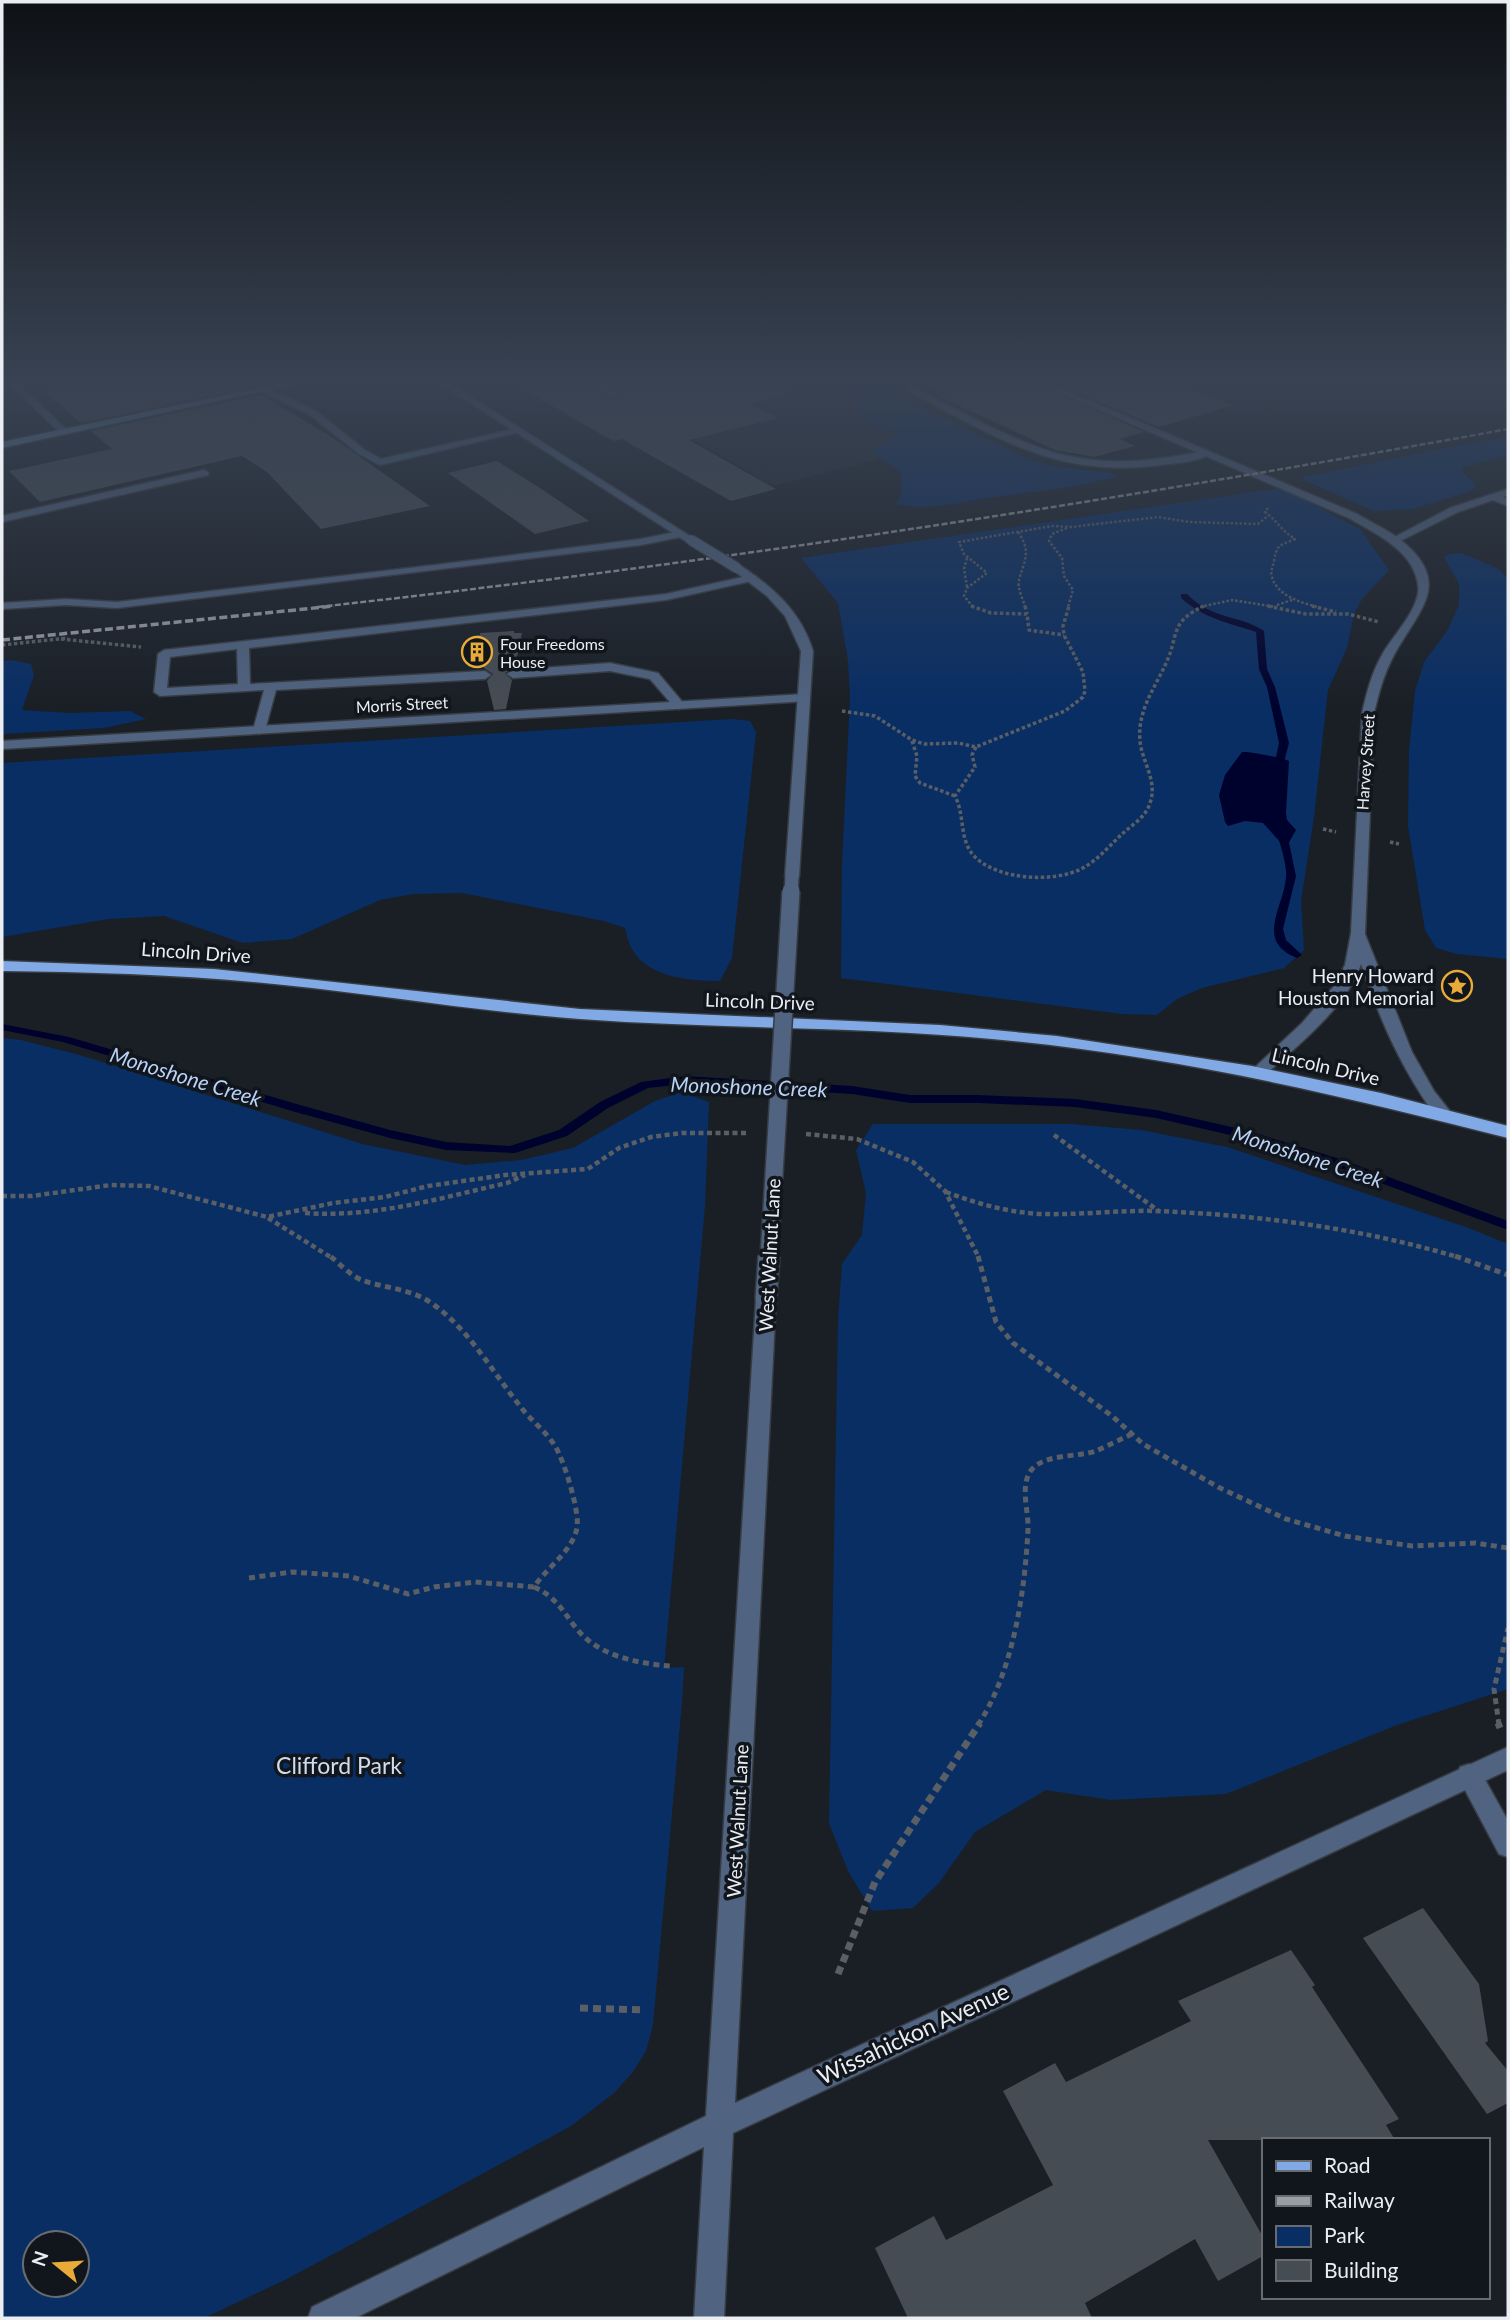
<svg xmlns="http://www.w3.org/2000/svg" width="1510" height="2320" font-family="Lato,sans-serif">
<rect width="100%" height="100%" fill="#1a1f26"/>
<!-- built -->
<path fill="#222a36" d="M596,383H929L858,400L943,443L773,486Z"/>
<!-- green -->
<path fill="#092e64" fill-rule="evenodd" d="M860,383H905L906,387L899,395L1023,457L1050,466L1112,473L1116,477C1073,488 1030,492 987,498C957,503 925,511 896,504L901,496V471L880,459L873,451L888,442L896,434L868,423L860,413L861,400L854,385Z
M1508,436V455L1463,467V472L1476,485L1473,490L1413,509L1374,511L1304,480L1303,477Z
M1282,488L1360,529L1389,570L1362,599L1354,614L1347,648L1328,690L1314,817L1301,901L1304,950L1284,968L1202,988L1177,999L1157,1015L1122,1014L841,978L842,865L850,697L848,660L838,603L801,558Z
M1461,553L1499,569L1508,579V959L1457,954L1436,948L1425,930L1408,826L1409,750L1415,691L1424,662L1447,631L1459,605V584L1444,557L1450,554Z
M11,660L31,664L34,675L22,710L69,713L130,711L146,719L104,728L2,734V661Z
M732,719L750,721L756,732L732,958L720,981C691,981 648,978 632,949C628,943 627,934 625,928L604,921L462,893L413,894L380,900L292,939L243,943L164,916L108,919L2,937V763Z
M2,1038L21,1040L83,1056L362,1144L465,1165L521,1160L573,1148L655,1101L682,1092L709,1102L705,1206L664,1668L684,1667L682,1702L653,2025L646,2051L633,2072L614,2093L571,2126L287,2279L204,2318H2ZM35,2243H77V2285H35Z
M873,1124H1071L1141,1130L1227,1147L1466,1227L1508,1244V1689L1397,1725L1226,1794L1111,1800L1046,1790L975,1832L939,1883L913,1908L872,1911L848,1871L829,1823L838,1320L842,1264L862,1235L866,1193L856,1150Z"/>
<!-- water -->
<path fill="#00022e" d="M1242,752C1248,751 1285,758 1289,761L1286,813L1287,820L1296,830L1288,844L1281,843L1263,823L1245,821L1228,826L1225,822L1219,795L1225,775Z"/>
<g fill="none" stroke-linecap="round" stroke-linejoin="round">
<!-- stream -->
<path fill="#00022e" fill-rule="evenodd" d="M1181,594H1187C1214,621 1238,614 1264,631L1267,669L1275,687L1289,743L1281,773L1278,774L1273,771L1279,743L1267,687L1259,669L1256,632C1229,623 1203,618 1181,598Z
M1281,825L1286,828L1296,876L1283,929L1286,940L1302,955L1297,958C1254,941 1284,907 1286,877C1287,862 1279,843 1276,828Z
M2,1024L69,1037L300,1105L390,1130L446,1142L510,1146L559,1130L600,1102L641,1082L685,1076L852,1086L910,1095H978L1075,1099L1156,1110L1245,1130L1340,1159L1508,1221V1230L1332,1165L1239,1137L1156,1118L1075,1107L978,1103H910L852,1094L685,1084L648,1088L608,1108L567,1136L515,1153L446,1150L390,1138L292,1111L63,1042L2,1030Z"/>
</g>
<!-- building -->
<path fill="#464c54" d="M43,383H240L248,388L81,423L45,392L53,391Z
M513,383H587L613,400L623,394L604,383H784L786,395L750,404L778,418L689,440L776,489L731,501L622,439L614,441L599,433Z
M921,383H1035L1144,432L1120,439L1135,446L1094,457L1055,450L938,396L947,394Z
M1054,383H1176L1234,405L1159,427Z
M260,395L329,435L430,506L321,529L267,472L242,456L40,502L9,471L112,449L91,431Z
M497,461L537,486L589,521L535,534L448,473Z
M514,631V633H522L515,667L505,673L512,680L506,709L494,710L487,681L493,674L484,668L475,636L480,635V633Z
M1423,1908L1479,1984L1488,2041L1485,2043L1508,2071V2103L1487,2114L1363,1938Z
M1291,1950L1315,1985L1312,1987L1399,2119L1386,2125L1395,2140H1208L1263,2237V2256L1218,2281L1195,2239L1085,2303L1092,2318H908L875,2248L934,2216L946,2240L1053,2185L1003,2091L1055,2063L1066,2082L1191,2021L1178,2001Z"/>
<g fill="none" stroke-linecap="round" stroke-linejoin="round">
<!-- service casing -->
<g stroke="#373c43" stroke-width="3">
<path id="service" d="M589,383H599L620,395L612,397Z
M262,388H268L316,411L365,450L381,459L519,428L524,431L380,465L359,454L310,415L262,392Z
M910,388H916C1028,447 1076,480 1207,450L1212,453C1199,462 1176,463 1160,465C1058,479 996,437 910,392Z
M204,470L209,473L208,475L2,522V516Z
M1508,489V495L1503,497L1508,499V506L1493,500L1458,512L1398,542L1389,540L1450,508Z
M681,531L686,534L685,536L641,545L117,608L66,605L2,609V603L66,599L117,602L435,565L641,539Z
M752,575L756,576V580L666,600L249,648L250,684L485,671L491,675L485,679L276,690L265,730L259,734L253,730L264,690L160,696L154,692L158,654L164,650L666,594ZM237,649L238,684L167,688L170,657Z
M610,663L658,673L685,705L679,709L675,708L650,679L610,671L513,678L507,674L513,670Z"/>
</g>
<!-- minor casing -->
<g stroke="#373c43" stroke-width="3">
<path id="minor" d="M9,383H18L67,430V434H61Z
M1037,383H1048L1357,514C1370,522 1386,529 1398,538C1457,583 1417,611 1393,657C1383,676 1379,693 1374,713L1365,934L1412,1052L1434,1091L1453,1115L1450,1119H1438C1402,1071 1380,1020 1361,964C1348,1006 1297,1046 1265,1075H1253L1251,1071L1302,1023L1334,986L1345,965L1351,933L1362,713C1367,691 1372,672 1383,653C1394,635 1415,613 1418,593C1420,582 1413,566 1406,558C1391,540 1369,530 1349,518Z
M805,694L809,695V701L2,749V741Z
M1469,1764L1478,1767L1508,1821V1857L1499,1854L1457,1775L1460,1767Z"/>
</g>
<!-- tertiary casing -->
<g stroke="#373c43" stroke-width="3">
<path id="tertiary" d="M439,383H449L696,540L687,542Z
M733,566H741C774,588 801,612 813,651L799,877L792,881L785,877L801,651L785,616L767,596L733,570Z
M766,1292L773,1294L776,1299L735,2103L1508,1747V1770L733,2133L724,2318H694L704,2147L355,2318H308L312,2307L706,2116L756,1299L759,1294Z"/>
</g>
<!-- secondary casing -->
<g stroke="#373c43" stroke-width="3">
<path id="secondary" d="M284,383H300L2,448V442Z"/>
</g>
<!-- primary casing -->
<g stroke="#373c43" stroke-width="3">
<path id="primary" d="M2,961L214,969L580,1009L940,1025L1057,1036L1252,1066L1381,1093L1508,1126V1138C1336,1094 1170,1055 992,1039C855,1026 717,1029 580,1019C481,1012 383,995 284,985C190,975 96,972 2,971Z"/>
</g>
<!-- path-far4 -->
<path stroke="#5a5f66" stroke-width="2.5" stroke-dasharray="2.5 2" stroke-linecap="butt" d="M1268,508L1265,512C1277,521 1282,531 1295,539C1279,546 1277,544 1274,561C1273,567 1270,571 1272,577C1277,596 1302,603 1318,607
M1067,528L1052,534L1049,541L1062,558L1064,576L1073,590L1068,607
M1018,532C1032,552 1024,561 1019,580C1017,588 1023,599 1025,607
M967,558L964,569L967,587
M1277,605L1295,599
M973,607L964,596L967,588L987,573L964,554L959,542L1052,526L1071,527L1158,517L1189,522L1258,524L1269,515
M1200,607L1232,600L1276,607"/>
<!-- path-far3 -->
<path stroke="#5a5f66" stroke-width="3.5" stroke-dasharray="3.5 2.5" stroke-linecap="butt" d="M971,606L991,613L1027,614L1029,630L1064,635
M1025,606L1027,614
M1268,606L1306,614H1348L1379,622
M1312,606L1336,612
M61,639L141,647
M2,645L68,638
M842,711L875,716L912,740L924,744L958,743L976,747L1065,711L1083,697L1085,691L1083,672L1064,635L1063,626L1069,606
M912,741L917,756L915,776L920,783L955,796
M976,747L972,755L975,767L955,796C965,815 959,840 974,856C997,880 1053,883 1081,869C1097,861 1109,846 1122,834C1132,825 1146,817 1150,803C1158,781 1142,762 1140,741C1137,707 1158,685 1169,656C1174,644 1174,631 1182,621C1188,614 1196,610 1204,606
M1323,829L1336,832
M1390,842L1399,844"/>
<!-- path-far2 -->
<path stroke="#5a5f66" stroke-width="4.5" stroke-dasharray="5 3.5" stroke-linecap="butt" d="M806,1134L857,1139L913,1162L945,1191L979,1258
M1054,1135L1160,1212
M946,1192C978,1204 1010,1213 1044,1214C1082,1215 1119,1210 1156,1211C1259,1215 1361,1228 1461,1258
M2,1196H32L111,1185L149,1186L267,1217L333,1203L385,1197L428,1186L505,1175L588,1169L619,1148L651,1137L682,1133H748
M305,1213C375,1218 440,1198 507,1183L525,1175
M268,1218L332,1258"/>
<!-- path-far1 -->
<path stroke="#5a5f66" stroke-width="5" stroke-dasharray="6 4.5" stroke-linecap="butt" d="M978,1256L996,1322L1013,1343L1112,1416L1143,1444L1218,1487L1286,1519L1345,1536L1412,1546L1475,1543L1508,1548
M1455,1256L1508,1275
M249,1578L292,1572L349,1576L408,1594L434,1587L475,1582L534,1587C547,1567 572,1552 577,1528C580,1512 564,1460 555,1446C546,1431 530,1420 520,1406C491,1370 469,1329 430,1302C410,1289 386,1288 364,1281C352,1277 340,1264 330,1256
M534,1587C556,1597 562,1610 576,1628C598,1656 636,1663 670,1666
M978,1725C1013,1672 1025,1592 1028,1529C1029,1511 1018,1482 1034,1467C1049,1454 1078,1457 1096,1451C1107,1446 1119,1440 1130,1435
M1499,1725L1494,1689L1508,1628"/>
<!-- path -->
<path stroke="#5a5f66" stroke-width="7" stroke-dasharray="8 5" stroke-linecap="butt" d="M1498,1723L1500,1728
M838,1974L875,1882L980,1723
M580,2008L645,2010"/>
<!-- service -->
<use href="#service" fill="#506380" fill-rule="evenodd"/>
<!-- minor -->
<use href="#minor" fill="#506380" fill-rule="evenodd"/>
<!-- tertiary -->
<use href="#tertiary" fill="#506380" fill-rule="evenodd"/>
<!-- secondary -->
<use href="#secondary" fill="#6c8ab9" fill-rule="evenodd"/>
<!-- primary -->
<use href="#primary" fill="#81a9e5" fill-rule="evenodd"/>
<!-- rail-far1 -->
<path stroke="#9a9ea4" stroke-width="2.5" stroke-dasharray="6 2.5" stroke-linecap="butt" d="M318,607C717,563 1113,501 1508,429"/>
<!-- rail -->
<path stroke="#9a9ea4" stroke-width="3.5" stroke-dasharray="8 3.5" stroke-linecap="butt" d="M2,640L334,606"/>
<!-- tertiary-bridge-far3 casing -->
<g stroke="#373c43" stroke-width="12" stroke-linecap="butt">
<path id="tertiary-bridge-far3" d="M691,540L737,568"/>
</g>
<!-- tertiary-bridge-far2 casing -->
<g stroke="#373c43" stroke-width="16" stroke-linecap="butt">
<path id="tertiary-bridge-far2" d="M791,893L792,877"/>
</g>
<!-- tertiary-bridge-far1 casing -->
<g stroke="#373c43" stroke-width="20" stroke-linecap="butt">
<path id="tertiary-bridge-far1" d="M769,1258L791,891"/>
</g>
<!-- tertiary-bridge casing -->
<g stroke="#373c43" stroke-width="24" stroke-linecap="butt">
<path id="tertiary-bridge" d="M766,1299L769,1256"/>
</g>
<!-- tertiary-bridge-far3 -->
<use href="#tertiary-bridge-far3" stroke="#506380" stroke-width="10"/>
<!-- tertiary-bridge-far2 -->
<use href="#tertiary-bridge-far2" stroke="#506380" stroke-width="13"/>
<!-- tertiary-bridge-far1 -->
<use href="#tertiary-bridge-far1" stroke="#506380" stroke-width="17"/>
<!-- tertiary-bridge -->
<use href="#tertiary-bridge" stroke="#506380" stroke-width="21"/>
</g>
<!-- sky -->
<linearGradient id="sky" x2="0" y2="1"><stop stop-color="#0e1115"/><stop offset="0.54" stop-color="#384252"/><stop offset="1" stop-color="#384252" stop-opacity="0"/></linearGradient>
<rect width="1510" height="708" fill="url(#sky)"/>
<!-- icons -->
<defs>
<g id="building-ring" transform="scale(1.575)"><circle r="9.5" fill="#11151c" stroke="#e9ab37" stroke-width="1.5"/><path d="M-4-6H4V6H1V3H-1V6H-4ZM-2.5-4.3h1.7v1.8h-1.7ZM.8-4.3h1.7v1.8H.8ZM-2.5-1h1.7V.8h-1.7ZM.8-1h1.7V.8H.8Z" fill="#e9ab37"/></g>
<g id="sight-ring" transform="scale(1.575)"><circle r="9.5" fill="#11151c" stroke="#e9ab37" stroke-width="1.5"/><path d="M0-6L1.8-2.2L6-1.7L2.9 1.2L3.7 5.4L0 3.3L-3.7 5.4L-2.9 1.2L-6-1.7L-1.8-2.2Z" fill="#e9ab37"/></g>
</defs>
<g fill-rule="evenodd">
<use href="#building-ring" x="477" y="652"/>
<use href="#sight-ring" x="1457" y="986"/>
</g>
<g text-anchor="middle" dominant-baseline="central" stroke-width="7" stroke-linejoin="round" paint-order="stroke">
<!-- far-poi labels -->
<g font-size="16" fill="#eaeef3" stroke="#11151c" text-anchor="start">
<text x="500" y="643">Four Freedoms<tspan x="500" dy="18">House</tspan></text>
</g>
<!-- far-street labels -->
<g font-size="16" fill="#eaeef3" stroke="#11151c">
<text transform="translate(402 704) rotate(-3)">Morris Street</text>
<text transform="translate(1365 762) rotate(-86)">Harvey Street</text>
</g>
<!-- street labels -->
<g font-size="19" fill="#eaeef3" stroke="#11151c">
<text transform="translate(196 952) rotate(4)">Lincoln Drive</text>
<text transform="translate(760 1001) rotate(2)">Lincoln Drive</text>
<text transform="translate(1326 1066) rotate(13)">Lincoln Drive</text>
<text transform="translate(769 1255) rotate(-87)">West Walnut Lane</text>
<text transform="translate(737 1821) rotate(-87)">West Walnut Lane</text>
</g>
<!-- poi labels -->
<g font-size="19" fill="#eaeef3" stroke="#11151c" text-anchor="end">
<text x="1434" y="975">Henry Howard<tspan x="1434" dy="22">Houston Memorial</tspan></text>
</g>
<!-- water labels -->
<g font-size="21" font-style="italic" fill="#b9d2f7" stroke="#11151c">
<text transform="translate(186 1076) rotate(17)">Monoshone Creek</text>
<text transform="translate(749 1086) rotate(2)">Monoshone Creek</text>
<text transform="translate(1308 1156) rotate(18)">Monoshone Creek</text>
</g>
<!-- near-park labels -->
<g font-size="23" fill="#cfdcee" stroke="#11151c">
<text x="339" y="1765">Clifford Park</text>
</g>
<!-- near-street labels -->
<g font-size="23" fill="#eaeef3" stroke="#11151c">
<text transform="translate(913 2033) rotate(-25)">Wissahickon Avenue</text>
</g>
</g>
<!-- border -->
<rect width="1510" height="2320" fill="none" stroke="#eaeef3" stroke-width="7"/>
<!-- legend -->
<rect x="1262" y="2138" width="228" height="161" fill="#11151c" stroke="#686c72" stroke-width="2"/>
<rect x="1276" y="2161" width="35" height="10" fill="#81a9e5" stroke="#686c72" stroke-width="2"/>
<text x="1324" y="2173" font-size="21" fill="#eaeef3">Road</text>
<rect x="1276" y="2196" width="35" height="10" fill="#9a9ea4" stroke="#686c72" stroke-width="2"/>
<text x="1324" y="2208" font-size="21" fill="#eaeef3">Railway</text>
<rect x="1276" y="2226" width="35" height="21" fill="#092e64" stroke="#686c72" stroke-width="2"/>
<text x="1324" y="2243" font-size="21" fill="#eaeef3">Park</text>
<rect x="1276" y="2260" width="35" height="21" fill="#464c54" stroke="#686c72" stroke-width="2"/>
<text x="1324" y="2278" font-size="21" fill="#eaeef3">Building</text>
<!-- north arrow -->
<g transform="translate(56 2264) rotate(288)"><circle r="33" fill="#11151c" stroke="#686c72" stroke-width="2"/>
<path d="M0-5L12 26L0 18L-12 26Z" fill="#e9ab37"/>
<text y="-10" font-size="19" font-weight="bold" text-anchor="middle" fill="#eaeef3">N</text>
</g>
</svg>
